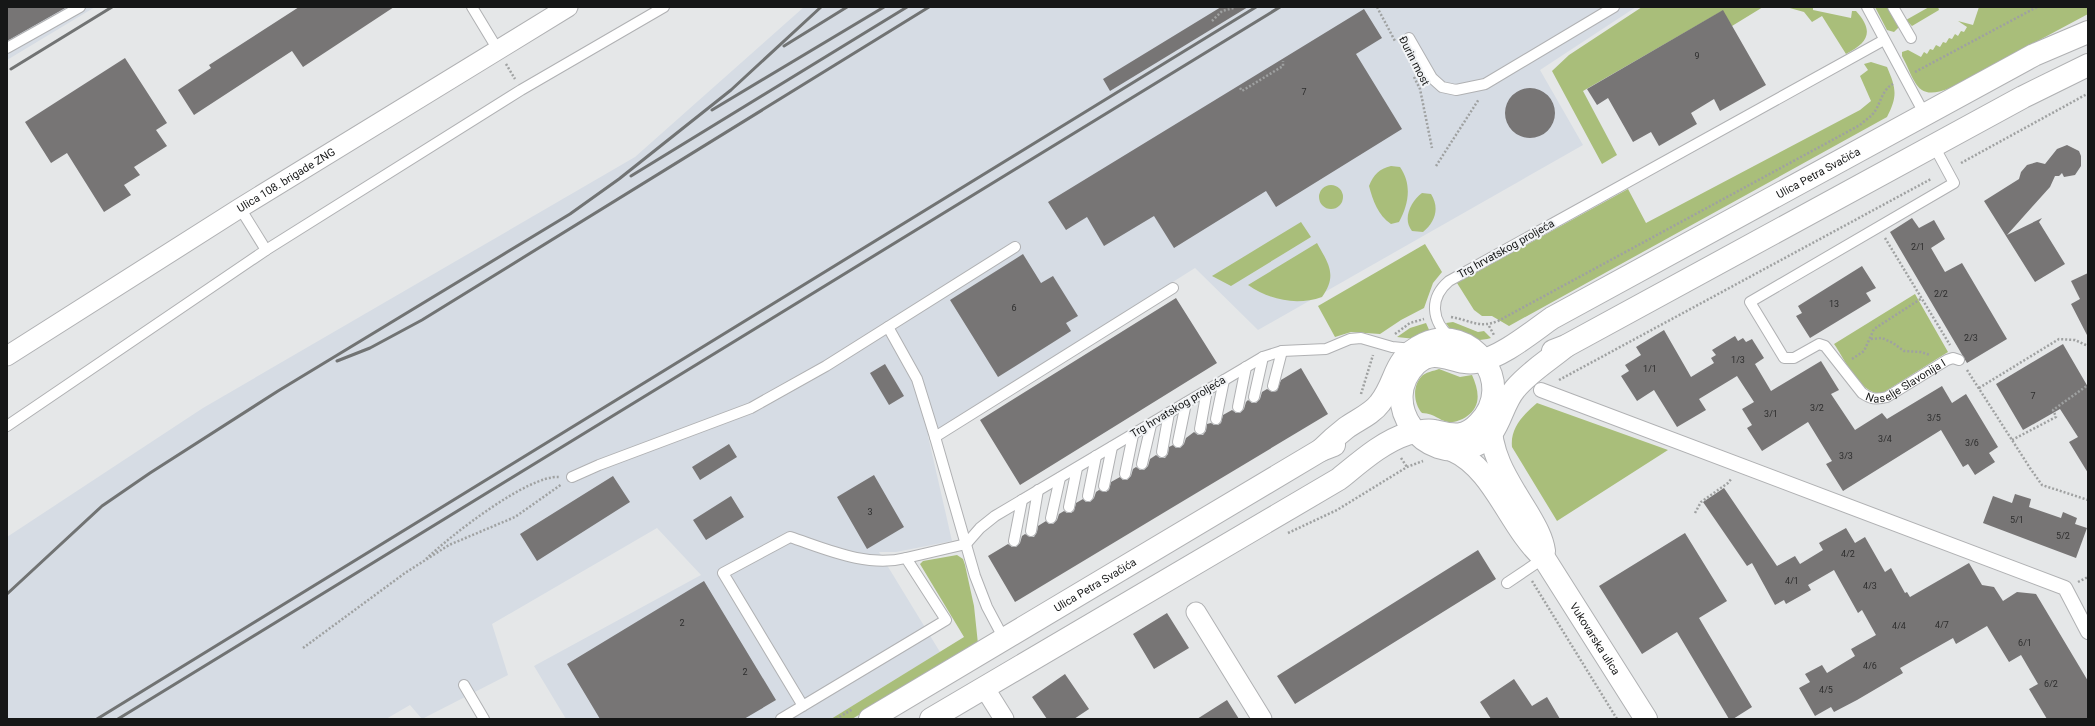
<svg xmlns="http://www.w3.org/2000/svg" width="2095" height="726" font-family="Roboto,sans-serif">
<rect width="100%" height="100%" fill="#e5e7e8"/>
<!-- built -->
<path fill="#d6dce4" d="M7,7H95L7,60Z
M804,7H1636L1540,70L1583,145L1258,330L1195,268L928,436L952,541L896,552H879L940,652L831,719H566L534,666L701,575L657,528L492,624L508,675L422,719L410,705L386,719H7V537L203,408L635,157Z"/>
<!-- green -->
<path fill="#a9be7a" d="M1642,7H1763L1732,26L1722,11L1583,91L1617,155L1602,164L1552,71L1569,55Z
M1786,7H1813V10L1851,18L1852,11H1856C1874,31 1869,42 1846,54L1822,16L1812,22L1804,12Z
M1875,7H1890L1900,26L1894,32L1887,30Z
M1929,7H1938L1939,10L1912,26L1906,20Z
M1979,7H2088V14L1950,88C1916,102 1916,82 1902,56V52L1908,50L1921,57L1924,52L1927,54L1930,49L1933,50L1936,45L1940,47L1943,42L1946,43L1949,38L1952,39L1955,34L1958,36L1961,31L1964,32L1967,27L1958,21L1973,25Z
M1871,62L1887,67C1896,88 1898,96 1887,117L1509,326L1492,316H1482L1474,310L1457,283L1628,189L1646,223L1860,110L1871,101L1860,76L1868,70L1864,64Z
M1391,166L1400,167C1412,184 1409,204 1399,222L1391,224C1378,215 1373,201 1369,186C1374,174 1379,169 1391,166Z
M1319 197a12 12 0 1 1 24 0a12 12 0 1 1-24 0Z
M1422,193L1431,194C1440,208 1435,222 1423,232L1412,231C1402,219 1411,201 1422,193Z
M1301,222L1311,237L1231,286L1212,276Z
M1317,243C1328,263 1338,275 1322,297C1296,306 1270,300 1248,285Z
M1425,244L1442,272L1433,283L1424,308L1401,320L1380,334L1351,332L1335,337L1318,306Z
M1915,294L1948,352L1881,394C1858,392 1846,361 1834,344Z
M1453,322L1478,332L1484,331L1491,338C1473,343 1456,340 1446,323Z
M1426,323L1430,332L1415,339L1397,337L1410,328Z
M1439,369L1460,377L1472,375C1479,391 1482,406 1466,417C1461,420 1454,423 1448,422C1438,420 1436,414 1422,413C1414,404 1412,387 1421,377C1425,372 1434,371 1439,369Z
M1537,403L1668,450L1557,521L1512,447C1510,428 1523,415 1537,403Z
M957,555L963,559L965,565L974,606L978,644L852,719H831L964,637L920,564L923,561Z"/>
<!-- building -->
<path fill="#777575" d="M7,7H67L7,41Z
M299,7H394L303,67L292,51L194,115L178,90L211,68L209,65Z
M1221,7H1248L1110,91L1103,79Z
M1364,9L1382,38L1356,54L1402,129L1276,207L1266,191L1174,248L1154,216L1104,246L1087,217L1066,230L1048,202Z
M1723,10L1766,85L1720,111L1714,99L1691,113L1697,124L1659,146L1651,132L1633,142L1608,98L1597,105L1587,89Z
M125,58L167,123L156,130L167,146L134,167L140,175L124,185L131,195L104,212L67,153L51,163L25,122Z
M1505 113a25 25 0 1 1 50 0a25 25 0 1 1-50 0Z
M2067,145L2079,151L2081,156V166L2075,175L2064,177L2062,173L2059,176H2055L2050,187L2007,235L2042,218L2039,222L2065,264L2035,282L1984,201L2019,179L2021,172L2027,165L2037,162L2045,164L2057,149Z
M1912,218L1919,228L1934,220L1945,239L1931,248L1945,272L1962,263L2007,339L1967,363L1890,232Z
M1023,254L1041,283L1053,276L1078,316L1066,323L1071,331L998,377L950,300Z
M1862,266L1876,288L1866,293L1871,301L1810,338L1796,316L1802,313L1798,306Z
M2088,273V337L2071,304L2080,299L2071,281Z
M1176,298L1217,363L1020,485L980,420Z
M1664,330L1691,377L1714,363L1711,358L1716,355L1712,350L1735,336L1738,341L1743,338L1746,342L1752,339L1764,358L1755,364L1771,391L1821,361L1839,390L1831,394L1855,430L1882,413L1887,419L1942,386L1952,403L1966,394L1998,447L1989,453L1995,462L1975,475L1968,464L1963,467L1941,430L1843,491L1826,464L1832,461L1808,422L1762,451L1747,428L1752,425L1742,409L1754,402L1737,376L1699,399L1706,410L1677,427L1654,390L1637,401L1621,376L1629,371L1625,365L1641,355L1636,347Z
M2063,344L2088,387V473L2069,442L2078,437L2060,409L2023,430L1996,384Z
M885,364L904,396L889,405L870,373Z
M1301,368L1328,414L1015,602L988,556L1008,544L1012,547H1016L1020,543L1022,536L1025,534L1030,537H1034L1037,532L1038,526L1046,521L1049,524H1053L1057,520L1059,514L1064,511L1067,513H1071L1074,511L1076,503L1083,499L1086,502H1090L1094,498L1096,492L1099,490L1106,492L1109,490L1111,482L1120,477L1123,480H1127L1131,476L1133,469L1136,467L1140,470H1144L1148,466L1150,459L1156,455L1160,458H1165L1168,454L1169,447L1173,445L1176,448H1180L1184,444L1186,438L1194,432L1198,435H1203L1206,431L1207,424L1211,423L1214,425H1218L1221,423L1223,415L1232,410L1236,413H1240L1244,409L1246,402L1248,400L1252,403H1256L1260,399L1262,392L1267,389L1272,392L1277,391L1281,380Z
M729,444L737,457L700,480L692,467Z
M874,475L904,527L867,549L837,497Z
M613,476L630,502L537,561L520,534Z
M1724,488L1777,566L1795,556L1800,564L1823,550L1819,543L1846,528L1855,543L1865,537L1885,572L1891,568L1905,593L1907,592L1910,597L1969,563L1982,585L1994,587L2003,601L2017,592L2036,594L2088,681V719H2047L2029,689L2038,684L2021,655L2009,662L1987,626L1956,644L1953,638L1900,668L1903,673L1857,700L1834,712L1831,707L1815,716L1799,688L1810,682L1805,674L1822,665L1827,673L1855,656L1851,649L1876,635L1862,610L1858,613L1834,570L1808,585L1811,590L1786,604L1784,600L1775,605L1752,563L1747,566L1703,502Z
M2015,494L2031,499L2029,507L2061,518L2063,512L2077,518L2075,524L2087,528L2076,558L1983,523L1993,496L2012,503Z
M731,496L744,517L706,540L693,520Z
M1685,533L1727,601L1699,618L1752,707L1733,719H1729L1677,632L1642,654L1599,586Z
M1478,550L1496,579L1295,704L1277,676Z
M704,581L776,700L744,719H600L567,664Z
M1167,613L1189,648L1154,669L1133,634Z
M1065,674L1089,709L1074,719H1047L1032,697Z
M1514,679L1532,706L1547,697L1560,719H1491L1480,702Z
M1227,700L1239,719H1197Z"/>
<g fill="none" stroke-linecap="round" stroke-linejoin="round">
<!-- service casing -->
<g stroke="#b0b1b3" stroke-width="12">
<g id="service">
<path d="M472,7L498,50"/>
<path d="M1867,7L1925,115"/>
<path d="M1893,7L1911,38"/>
<path d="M1409,38L1432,78L1442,87L1456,90L1485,84L1614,7"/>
<path d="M7,48L80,7"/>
<path id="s1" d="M1934,146L1954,183L1750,302L1784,358H1794L1819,344L1825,346L1862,393C1871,399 1876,400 1887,397L1947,360L1953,358L1959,360"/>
<path d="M240,208L266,250"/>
<path d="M888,327L917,379L935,437"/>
<path d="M1451,338C1431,321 1429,298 1449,281L1884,40"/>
<path d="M1273,386L1282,351"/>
<path d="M1254,397L1263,357"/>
<path d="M1238,407L1246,367"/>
<path d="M1216,419L1224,380"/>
<path d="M7,426L266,250L521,90L664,7"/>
<path d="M1200,429L1207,390"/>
<path d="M1178,442L1186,403"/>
<path d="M1162,452L1169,413"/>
<path d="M1142,464L1151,425"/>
<path d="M1125,474L1133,435"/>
<path d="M572,477L599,465L751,408L826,366L1015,247"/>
<path d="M1104,486L1112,447"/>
<path d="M1088,496L1096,456"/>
<path d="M1069,507L1077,468"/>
<path d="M1051,518L1060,478"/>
<path d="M1031,531L1038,490"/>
<path d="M1014,541L1022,500"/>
<path d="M966,544L980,528L995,516L1263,357L1282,351L1326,349L1350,339L1361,338L1392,347L1412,349"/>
<path d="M906,558L966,544"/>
<path d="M1507,583L1544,558"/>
<path d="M1004,639L987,607L975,576L935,437L1173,288"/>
<path d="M464,685L484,719"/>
<path d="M781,719L946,620L906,558C867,568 826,549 790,537L723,573L803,706"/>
</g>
</g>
<!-- pedestrian casing -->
<g stroke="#b0b1b3" stroke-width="16">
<path id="pedestrian" d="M1541,390L2065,588L2088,632"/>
</g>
<!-- minor casing -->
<g stroke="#b0b1b3" stroke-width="21">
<g id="minor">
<path id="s2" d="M7,356L240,208L568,7"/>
<path d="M1196,612L1262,719"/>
<path d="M984,687L1004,719"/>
</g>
</g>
<!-- secondary casing -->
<g stroke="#b0b1b3" stroke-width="24">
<g id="secondary">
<path d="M1490,418C1490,456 1508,481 1527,512C1534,524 1542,537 1544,551"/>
<path id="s3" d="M1452,450C1495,469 1509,527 1544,558L1646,719"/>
</g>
</g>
<!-- primary casing -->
<g stroke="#b0b1b3" stroke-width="24">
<g id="primary">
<path id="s4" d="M1566,346C1549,360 1529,372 1515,389C1499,408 1501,436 1474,446C1424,466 1377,403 1416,364C1436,345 1455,366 1476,362C1501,358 1532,332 1552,318L2034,55L2088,32"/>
<path d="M1553,351L1566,346L2023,97L2088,65"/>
<path id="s5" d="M870,719L1321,450L1334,445"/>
<path d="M931,719L1339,479C1359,463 1382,442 1407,434C1415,432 1426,429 1434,431C1452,435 1464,439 1479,423C1518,383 1470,322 1424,344C1392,359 1398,380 1380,403C1372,414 1357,420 1346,428C1337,435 1329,442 1321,450"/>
</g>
</g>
<!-- path -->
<path stroke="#9fa1a1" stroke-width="2.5" stroke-dasharray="2 2" stroke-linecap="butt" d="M1377,7L1395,41
M1212,21L1222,11L1234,8
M506,64L515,79
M1915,72L2037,7
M1414,77L1420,89L1432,148
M1240,88L1242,91L1283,66V61
M1961,163L2087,94
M1436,166L1479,99
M1885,238L1950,345
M1451,317C1470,320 1479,329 1498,321L1860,125C1864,121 1869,118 1872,115C1881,105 1881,90 1893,84
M1489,326L1494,335
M1395,334L1410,323L1424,319
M1871,339L1882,338L1893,343L1904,351L1921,352L1930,355
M1852,359L1864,351L1874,329L1922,298
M1967,370L2030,468L2042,485L2088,500
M1559,380L1931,179
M1979,388L2059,339L2075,340L2088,346
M1361,394L1373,355
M2012,440L2056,417L2053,410L2088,385
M1401,458L1407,467
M1695,513L1701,502L1728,483L1732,478
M1288,533L1337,510L1407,467L1423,461
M426,559C450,536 528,475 559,477
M1532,581L1617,719
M2078,582L2088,577
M303,648L405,573L449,545L515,517L562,484
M836,719L853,709"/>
<!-- service -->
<use href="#service" stroke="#fff" stroke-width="10"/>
<!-- pedestrian -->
<use href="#pedestrian" stroke="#fff" stroke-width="14"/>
<!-- minor -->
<use href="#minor" stroke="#fff" stroke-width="19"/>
<!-- secondary -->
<use href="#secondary" stroke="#fff" stroke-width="22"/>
<!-- primary -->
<use href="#primary" stroke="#fff" stroke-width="22"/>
<!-- rail -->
<path stroke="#717373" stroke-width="3" d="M784,46L847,7
M11,69L112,7
M712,110L884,7
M631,176L907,7
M337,361L370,348L422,320L929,7
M7,594L102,506L150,473L278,391L570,214L619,179L731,90L821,7
M97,719L1256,7
M118,719L1280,7"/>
</g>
<g text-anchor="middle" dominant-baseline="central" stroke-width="4" stroke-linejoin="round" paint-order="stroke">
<!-- number labels -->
<g font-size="9" fill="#2e2e2e">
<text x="1697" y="56">9</text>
<text x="1304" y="92">7</text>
<text x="1918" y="247">2/1</text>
<text x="1941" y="294">2/2</text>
<text x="1834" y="304">13</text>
<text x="1014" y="308">6</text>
<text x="1971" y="338">2/3</text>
<text x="1738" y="360">1/3</text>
<text x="1650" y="369">1/1</text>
<text x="2033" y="396">7</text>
<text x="1817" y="408">3/2</text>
<text x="1771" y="414">3/1</text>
<text x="1934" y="418">3/5</text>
<text x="1885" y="439">3/4</text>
<text x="1972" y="443">3/6</text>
<text x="1846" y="456">3/3</text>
<text x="870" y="512">3</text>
<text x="2017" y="520">5/1</text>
<text x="2063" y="536">5/2</text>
<text x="1848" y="554">4/2</text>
<text x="1792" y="581">4/1</text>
<text x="1870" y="586">4/3</text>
<text x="682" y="623">2</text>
<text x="1942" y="625">4/7</text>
<text x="1899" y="626">4/4</text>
<text x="2025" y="643">6/1</text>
<text x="1870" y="666">4/6</text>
<text x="745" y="672">2</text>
<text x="2051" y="684">6/2</text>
<text x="1826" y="690">4/5</text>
</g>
<!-- street labels -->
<g font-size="11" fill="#161717" stroke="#f2f4f6">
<text transform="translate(1414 61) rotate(63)">Đurin most</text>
<text stroke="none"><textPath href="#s4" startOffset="733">Ulica Petra Svačića</textPath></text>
<text stroke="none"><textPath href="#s2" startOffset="330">Ulica 108. brigade ZNG</textPath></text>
<text transform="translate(1506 249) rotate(-29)">Trg hrvatskog proljeća</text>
<text stroke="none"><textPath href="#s1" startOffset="498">Naselje Slavonija I</textPath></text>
<text transform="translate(1178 407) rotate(-31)">Trg hrvatskog proljeća</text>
<text stroke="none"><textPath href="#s5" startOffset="262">Ulica Petra Svačića</textPath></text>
<text stroke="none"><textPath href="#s3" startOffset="239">Vukovarska ulica</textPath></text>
</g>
</g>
<!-- border -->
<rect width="2095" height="726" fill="none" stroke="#161717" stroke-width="16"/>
</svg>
